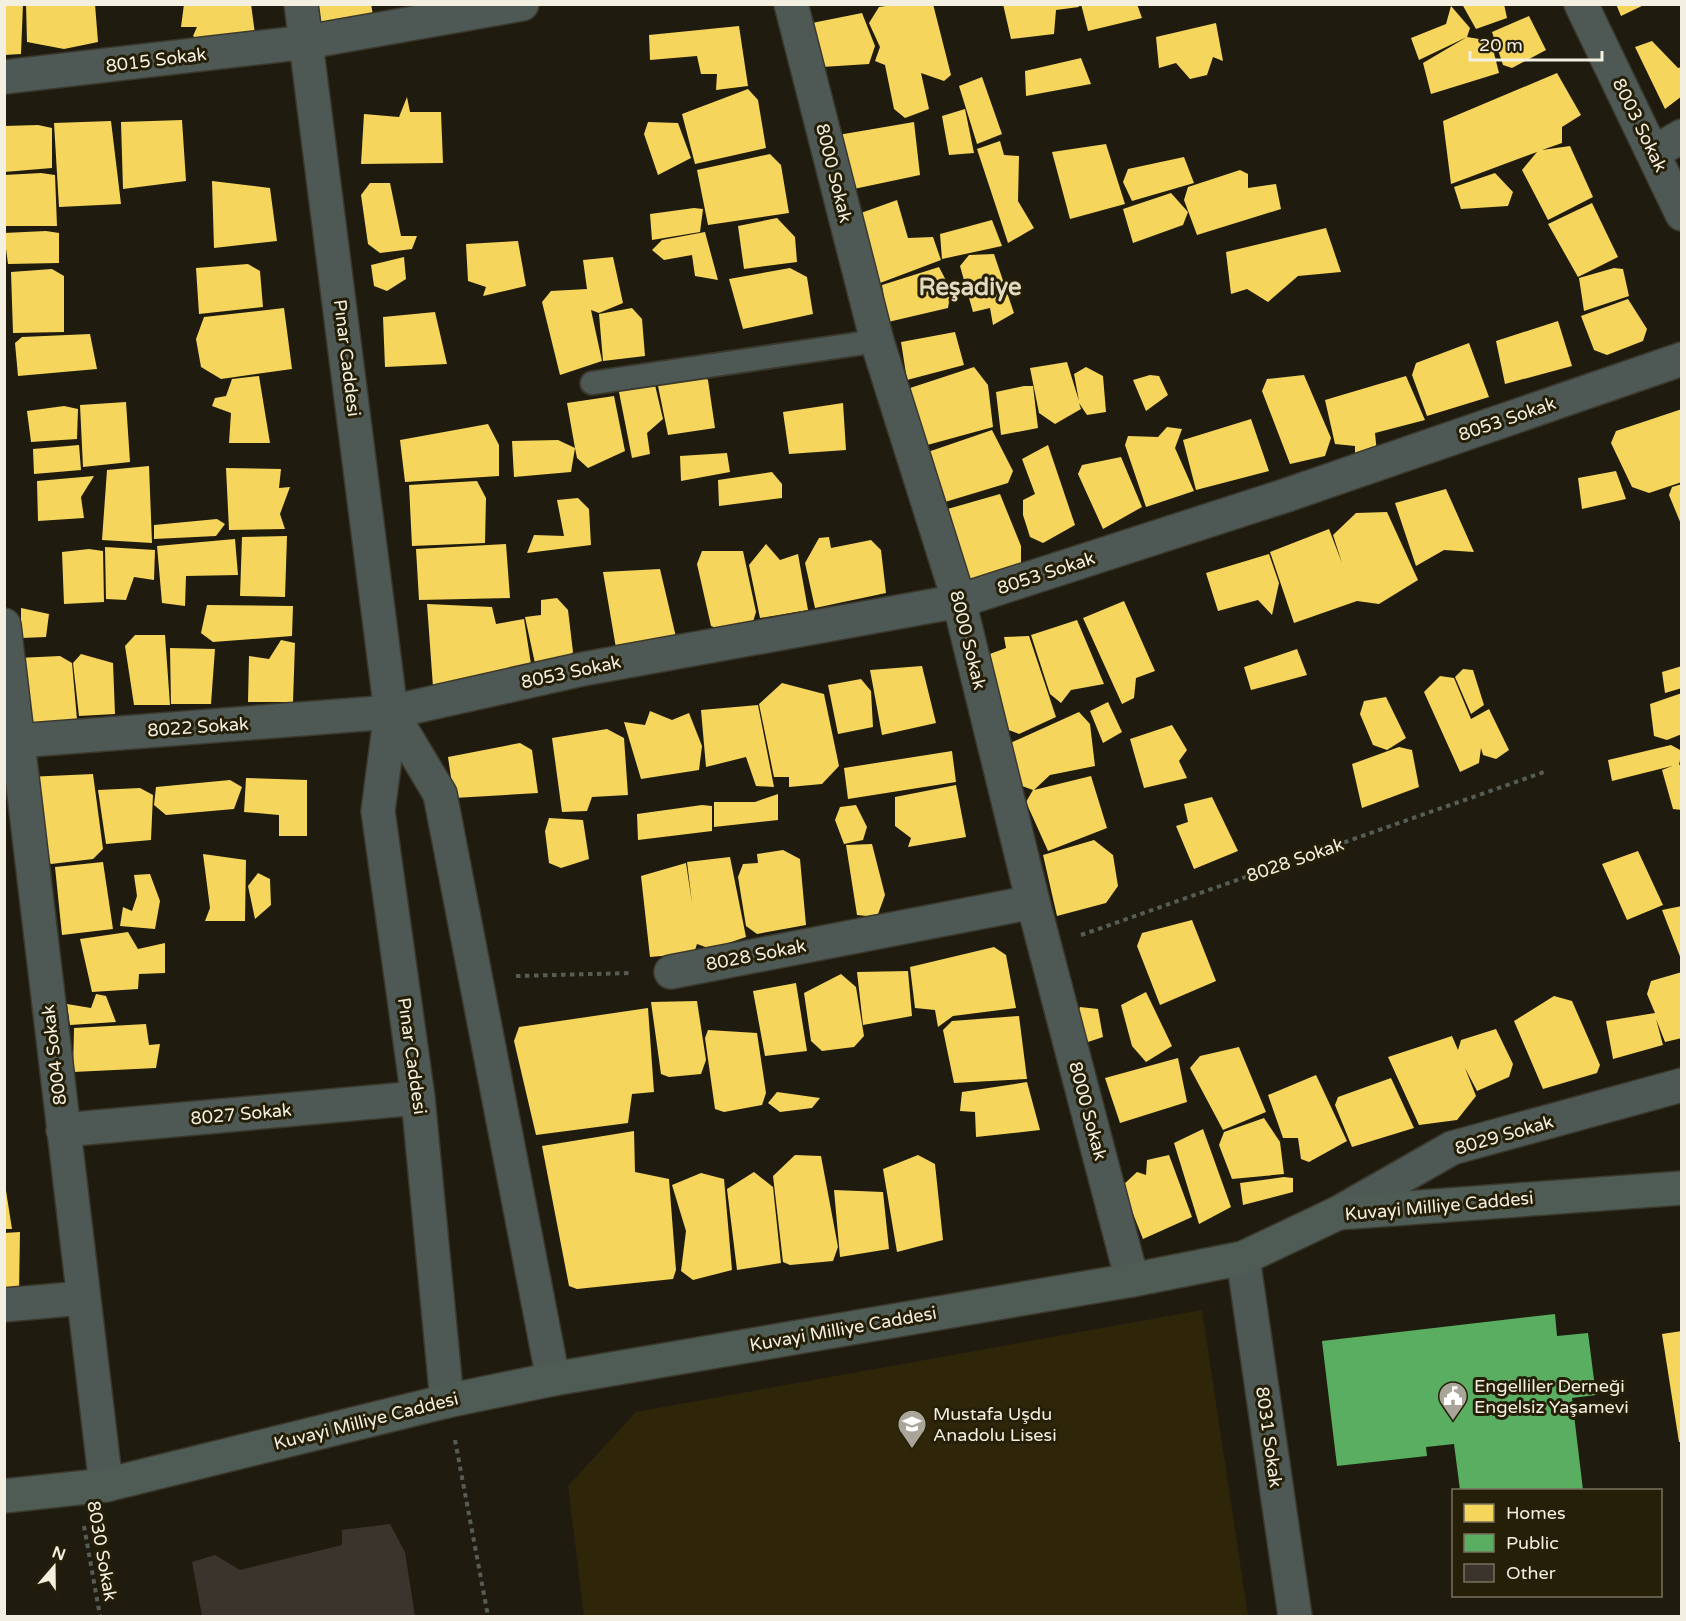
<svg xmlns="http://www.w3.org/2000/svg" width="1686" height="1621" font-family="'Varela Round',sans-serif">
<rect width="100%" height="100%" fill="#1f1c0f"/>
<!-- built -->
<path fill="#2f260a" d="M1202,1310L1248,1616H584L568,1486L636,1412Z"/>
<!-- homes -->
<path fill="#f6d55c" d="M4,4H23L21,54L4,55Z
M26,4H95L98,42L64,49L27,42Z
M184,4H251L255,34L205,45L193,36L197,27H181Z
M318,4H371L375,26L323,32Z
M899,4H933L951,75L944,81L921,73L929,109L905,118L894,109L885,65L875,61L880,47L869,23L879,7Z
M1003,4H1078L1079,7L1056,10L1054,34L1011,39Z
M1081,4H1137L1142,18L1088,31Z
M1462,4H1504L1507,18L1476,29Z
M1616,4H1646L1621,16Z
M1451,6L1470,28L1467,37L1419,60L1411,38L1446,24Z
M862,13L875,46L869,64L822,67L812,23Z
M1529,16L1546,50L1512,68L1503,65L1492,32Z
M1216,23L1223,61L1213,57L1207,75L1190,79L1176,63L1159,68L1156,37Z
M739,26L748,86L716,90L717,74H701L697,56L650,60L649,35Z
M1467,37L1491,41L1499,73L1431,94L1423,63Z
M1652,41L1678,68L1682,67V96L1665,109L1635,47Z
M1081,58L1091,84L1026,96L1025,71Z
M1557,73L1581,115L1562,127V143L1542,150L1570,146L1593,197L1548,220L1522,170L1537,152L1451,184L1443,121Z
M982,77L1002,134L977,144L959,86Z
M748,89L758,100L766,148L695,164L682,114Z
M407,97L410,112H441L443,163L361,164L364,114L399,117Z
M965,109L974,153L949,155L942,116Z
M182,120L186,181L123,189L121,122Z
M111,121L121,204L59,207L54,123Z
M648,122L678,123L691,158L658,175L644,134Z
M914,122L920,175L849,190L838,135Z
M38,125L52,128V168L4,172V126Z
M1000,141L1004,155L1019,156L1018,201L1034,228L1008,243L977,149Z
M1106,144L1125,204L1070,219L1052,152Z
M770,154L781,165L789,213L708,225L697,170Z
M1184,157L1194,183L1132,201L1123,182L1128,169Z
M1240,170L1248,174V188L1276,184L1281,209L1197,235L1184,200L1188,187Z
M41,173L55,175L57,226H4V175Z
M1495,173L1513,192L1508,206L1461,209L1454,187Z
M212,181L270,188L277,241L214,248Z
M370,183H390L401,236H417L412,249L380,253L368,244L361,195Z
M1171,193L1188,212L1183,225L1133,243L1123,209Z
M897,200L908,238L933,237L941,260L880,283L861,213Z
M1592,203L1618,257L1578,277L1548,224Z
M694,208L703,209L700,232L652,240L650,214Z
M777,218L795,237L797,262L744,269L738,226Z
M992,220L1002,246L942,259L940,234Z
M1326,228L1341,272L1298,276L1268,302L1247,289L1231,294L1226,252Z
M46,231L59,233V263L8,264L4,233Z
M705,232L718,280L695,276L692,255L664,260L652,250L662,240Z
M518,241L526,286L483,296L486,287L468,281L466,244Z
M994,254L1014,313L993,325L990,308L973,312L960,266L969,255Z
M404,257L406,279L387,291L374,286L371,265Z
M613,257L623,303L599,313L591,310L602,361L560,375L542,302L551,291L587,289L583,260Z
M248,264L260,271L263,307L199,314L196,268Z
M939,267L951,290L948,308L888,322L882,285Z
M790,268L807,277L813,314L743,329L729,279Z
M1614,268L1623,269L1629,296L1584,311L1579,278Z
M52,269L64,276V332L13,333L11,272Z
M1628,299L1647,329L1643,341L1607,355L1594,350L1581,316Z
M284,308L292,369L221,379L201,367L196,339L204,317Z
M632,308L642,319L645,356L603,361L599,314Z
M435,312L447,364L385,367L383,317Z
M1558,321L1572,366L1505,384L1496,341Z
M955,332L964,365L907,380L901,342Z
M90,334L97,369L18,376L15,343L22,337Z
M1469,343L1489,397L1427,416L1412,375L1416,363Z
M1067,362L1079,401L1074,374L1086,367L1103,376L1106,412L1087,415L1079,403L1081,409L1055,424L1039,413L1030,368Z
M974,367L988,385L993,427L920,447L904,390Z
M696,372L708,380L715,428L668,435L657,381Z
M1150,375L1159,376L1168,395L1146,411L1133,380Z
M1304,375L1331,438L1325,456L1290,464L1262,391L1267,379Z
M259,376L270,443H229L231,413L212,406L215,398L226,396L232,379Z
M1406,376L1425,420L1375,433L1377,453L1355,462V446L1335,444L1325,400Z
M655,385L663,419L647,433L650,454L632,458L618,387Z
M1024,386H1033L1038,428L1001,435L996,392Z
M614,396L625,451L588,468L577,458L575,448L571,472L514,477L512,441L558,440L575,448L567,403Z
M126,402L130,462L83,467L80,405Z
M843,403L846,450L789,454L783,412Z
M64,406L78,409L77,439L31,442L27,411Z
M1682,409V482L1649,493L1632,487L1611,443L1616,431Z
M1251,419L1269,471L1196,490L1183,440Z
M488,424L499,445V476L405,482L400,440Z
M1167,427L1182,429L1175,448L1194,491L1146,507L1125,445L1128,436L1158,437Z
M992,430L1013,471L1008,483L945,502L932,497L922,454Z
M79,445L81,470L34,474L33,449Z
M1048,445L1075,525L1043,543L1030,537L1023,515V500L1035,494L1022,459Z
M727,453L730,472L681,481L680,456Z
M1121,457L1142,507L1103,529L1078,474L1082,465Z
M149,466L152,543L102,540L107,470Z
M226,468L281,469L279,488L290,487L280,514L285,529L229,530Z
M1616,471L1626,499L1582,509L1578,478Z
M772,472L782,484V498L719,506L718,480Z
M94,476L81,497L84,518L38,521L37,481Z
M477,481L486,498L485,543L412,546L409,485Z
M1682,484V524H1681L1669,495L1672,487Z
M1446,489L1474,552L1444,550L1416,566L1395,503Z
M1000,494L1021,546V575L962,590L937,512Z
M578,498L589,509L591,545L527,553L534,535L564,536L557,500Z
M1387,512L1418,580L1379,604L1357,601L1294,623L1270,552L1329,529L1342,563L1333,535L1356,513Z
M217,519L225,524L216,536L154,539V525Z
M287,536L285,597L240,596L242,537Z
M829,537L831,548L871,540L881,550L886,593L815,608L805,563L819,538Z
M235,539L238,575L186,576L185,606L162,603L157,546Z
M506,544L510,598L419,600L416,549Z
M766,544L780,560L798,554L808,610L760,618L749,565Z
M105,547L155,550L154,580L134,577L126,600L106,599Z
M89,549L103,551L104,602L64,604L62,552Z
M702,551H743L756,612L752,625L724,631L711,626L697,564Z
M1269,554L1279,583L1272,615L1258,600L1218,611L1206,573Z
M660,569L676,637L616,648L603,572Z
M557,598L568,610L573,652L563,664L536,668L525,617L541,615V600Z
M1124,601L1155,671L1136,678L1134,698L1122,704L1083,618Z
M427,604L492,607L496,624L524,619L533,677L433,687Z
M207,605L293,606L292,636L213,642L201,633Z
M21,608L49,614L46,637L21,638Z
M1077,620L1104,684L1071,690L1061,703L1050,694L1031,635Z
M135,635H165L170,705H134L125,646Z
M1029,636L1056,717L1019,734L1006,729L987,655L1006,648L1004,637Z
M281,640L295,643L293,702H248L249,656L269,659Z
M170,648L215,649L211,704H171Z
M1297,649L1307,675L1251,690L1244,667Z
M81,654L113,663L115,714L79,716L73,663Z
M60,656L72,663L78,731L25,737L18,658Z
M922,666L936,723L882,735L870,670Z
M1682,666V688L1665,693L1662,672Z
M1463,669L1473,670L1484,705L1471,714L1455,677Z
M1440,676L1454,678L1471,719L1489,709L1509,750L1496,759L1483,755L1481,748L1479,763L1460,772L1424,692Z
M861,679L871,691L873,727L838,734L828,685Z
M782,683L824,694L839,766L822,784L789,787V777H774L759,704Z
M1682,693V734L1667,740L1654,736L1650,704Z
M1386,697L1406,738L1387,750L1373,745L1360,714L1364,701Z
M1108,702L1122,732L1103,743L1090,711Z
M758,705L774,787L756,786L746,757L706,767L701,710Z
M650,711L672,720L689,713L702,746L699,770L641,779L624,722L645,725Z
M1079,712L1090,724L1095,766L1050,775L1034,790L1091,776L1107,828L1048,851L1026,802L1033,790L1022,786L1006,745Z
M1172,725L1187,750L1179,761L1187,778L1144,788L1130,739Z
M607,729L624,738L628,795L592,797L587,811L562,812L552,738Z
M520,743L532,750L538,793L454,798L448,757Z
M1671,745L1682,751L1679,765L1682,764V810L1673,809L1662,770L1672,766L1612,781L1608,760Z
M1399,747L1412,750L1419,787L1362,808L1352,764Z
M952,751L956,782L848,799L844,768Z
M93,774L103,849L93,859L51,864L39,855L27,777Z
M246,778L307,780V836H279V815L244,812Z
M230,780L242,787L234,809L166,815L154,805L156,787Z
M956,785L966,837L908,847L911,838L895,826V797Z
M140,788L153,795L151,840L106,844L98,790Z
M778,794V820L714,827V802H755Z
M1212,797L1238,851L1194,869L1176,826L1188,822L1184,804Z
M702,805L712,806V831L638,840L637,814Z
M856,805L867,827L863,840L844,844L835,820L840,807Z
M549,818L583,820L589,859L561,868L549,863L545,831Z
M1094,840L1113,855L1118,886L1106,903L1057,916L1043,855Z
M872,844L885,895L877,917L857,915L846,845Z
M783,850L800,859L806,925L757,934L746,926L738,877L743,864L758,863L757,854Z
M1638,851L1663,905L1627,920L1602,864Z
M203,854L246,860L245,921H205L210,908Z
M730,857L746,937L711,949L697,944L694,953L650,957L641,876L686,863L692,903L687,862Z
M103,862L113,929L62,935L55,867Z
M258,873L270,879L271,905L255,919L248,886Z
M150,874L160,901L155,929L120,926L123,907L132,911L137,896L134,875Z
M1682,906V959H1681L1662,910Z
M1192,920L1216,981L1160,1005L1137,946L1142,933Z
M128,932L138,949L165,943V973L139,974L138,989L92,992L80,939Z
M994,947L1006,955L1016,1008L953,1016L938,1027L935,1010L915,1008L910,967Z
M908,971L912,1016L863,1025L857,972Z
M1682,972V1038L1665,1042L1656,1019L1663,1045L1613,1059L1606,1021L1655,1013L1647,994L1651,981Z
M841,974L856,987L864,1036L854,1047L822,1051L811,1041L804,993Z
M796,983L807,1051L765,1056L753,991Z
M1146,992L1172,1046L1146,1062L1132,1046L1121,1005Z
M96,994L106,996L116,1022L70,1025L67,1004L91,1008Z
M1554,996L1572,1001L1600,1065L1597,1073L1543,1089L1514,1021Z
M697,1001L706,1060L701,1074L669,1077L661,1074L651,1002Z
M1080,1007L1098,1009L1103,1037L1085,1043L1075,1020Z
M648,1008L654,1092L632,1094L628,1123L536,1135L514,1041L519,1027Z
M1019,1016L1027,1079L954,1083L943,1030L952,1021Z
M146,1024L149,1045L160,1044L156,1068L73,1072L74,1028Z
M1496,1029L1513,1064L1509,1077L1477,1091L1465,1068L1476,1096L1457,1120L1419,1125L1388,1057L1452,1036L1458,1050L1461,1040Z
M708,1030L757,1033L766,1093L762,1105L724,1112L715,1109L705,1038Z
M1239,1047L1266,1112L1223,1130L1190,1068L1200,1056Z
M1178,1058L1187,1102L1120,1123L1105,1078Z
M1316,1075L1347,1141L1309,1162L1301,1159L1298,1138H1283L1268,1095Z
M1391,1078L1414,1128L1352,1147L1335,1105L1338,1097Z
M1027,1082L1040,1130L976,1137L975,1112L960,1111L962,1092Z
M777,1092L820,1098L812,1108L780,1112L768,1103Z
M1264,1118L1280,1142L1284,1174L1232,1179L1219,1145L1224,1132Z
M1203,1129L1231,1207L1199,1224L1174,1143Z
M634,1131L635,1172L669,1179L676,1270L673,1279L577,1289L569,1286L542,1146Z
M795,1155L821,1156L838,1247L833,1261L790,1265L783,1262L773,1176Z
M918,1155L935,1164L943,1240L897,1252L883,1169Z
M1169,1155L1192,1217L1143,1239L1122,1186L1137,1172L1146,1175L1147,1160Z
M754,1172L773,1187L781,1263L737,1270L727,1189Z
M701,1173L724,1179L732,1270L693,1280L681,1271L686,1231L672,1185Z
M1284,1177L1293,1178V1192L1243,1205L1240,1183Z
M4,1178L12,1229H4Z
M834,1190L883,1192L889,1249L840,1257Z
M20,1232L19,1293L4,1303V1233Z
M1682,1331V1442H1679L1662,1334Z"/>
<!-- public -->
<path fill="#5aae61" d="M1555,1314L1557,1336L1588,1333L1596,1395L1572,1398L1583,1490H1460L1454,1444L1426,1447L1427,1456L1337,1466L1322,1341Z"/>
<!-- building -->
<path fill="#3a342c" d="M390,1524L405,1552L415,1616H202L192,1562L215,1555L240,1570L342,1545V1530Z"/>
<g fill="none" stroke-linecap="round" stroke-linejoin="round">
<!-- lane casing -->
<g stroke="#3b392e" stroke-width="26">
<path id="lane" d="M592,383L877,341"/>
</g>
<!-- street casing -->
<g stroke="#3b392e" stroke-width="36">
<path id="street" d="M301,4L391,712L378,811L418,1098L447,1401
M791,4L877,341L959,601L1033,902L1132,1280
M1581,4L1682,214
M4,77L307,42L522,4
M1653,153L1682,136
M4,625L106,1485
M391,712L440,794L553,1379
M4,742L391,712L583,669L959,601L1287,495L1682,359
M671,972L1033,902
M63,1130L418,1098
M1338,1213L1452,1148L1682,1085
M1243,1258L1295,1616
M4,1305L83,1298"/>
</g>
<!-- secondary casing -->
<g stroke="#3b392e" stroke-width="36">
<path id="secondary" d="M4,1496L106,1485L447,1401L553,1379L1132,1280L1243,1258L1338,1213L1682,1188"/>
</g>
<!-- path -->
<path stroke="#555d56" stroke-width="4" stroke-dasharray="4.5 4.5" stroke-linecap="butt" d="M1081,935L1544,772
M516,976L631,973
M455,1440L488,1616
M84,1526L100,1616"/>
<!-- lane -->
<use href="#lane" stroke="#4e5955" stroke-width="22"/>
<!-- street -->
<use href="#street" stroke="#4e5955" stroke-width="33"/>
<!-- secondary -->
<use href="#secondary" stroke="#4f5c55" stroke-width="33"/>
</g>
<!-- icons -->
<defs>
<g id="civic-pin" transform="scale(1.5)"><path d="M0 17L-7.5 6A9.5 9.5 0 1 1 7.5 6Z" fill="#a9a598" stroke="#261f08"/><path d="M-.6-6.5H3V-4.5H.6V-3L4-1V1h2V6H-6V1h2V-1L-.6-3ZM-1.2 2.5V6h2.4V2.5Z" fill="#fff"/></g>
<g id="school-pin" transform="scale(1.5)"><path d="M0 17L-7.5 6A9.5 9.5 0 1 1 7.5 6Z" fill="#a9a598" stroke="#261f08"/><path d="M0-5L7-2L0 1L-7-2ZM-4 1L0 2.5L4 1V4Q0 6-4 4Z" fill="#fff"/></g>
</defs>
<g fill-rule="evenodd">
<use href="#civic-pin" x="1453" y="1396"/>
<use href="#school-pin" x="912" y="1424"/>
</g>
<g text-anchor="middle" dominant-baseline="central" stroke-width="6" stroke-linejoin="round" paint-order="stroke">
<!-- street labels -->
<g font-size="18" fill="#f3efe1" stroke="#261f08">
<text transform="translate(156 60) rotate(-7)">8015 Sokak</text>
<text transform="translate(1640 125) rotate(64)">8003 Sokak</text>
<text transform="translate(834 173) rotate(76)">8000 Sokak</text>
<text transform="translate(347 358) rotate(83)">Pınar Caddesi</text>
<text transform="translate(1507 419) rotate(-19)">8053 Sokak</text>
<text transform="translate(1046 573) rotate(-18)">8053 Sokak</text>
<text transform="translate(968 640) rotate(76)">8000 Sokak</text>
<text transform="translate(571 672) rotate(-12)">8053 Sokak</text>
<text transform="translate(198 727) rotate(-4)">8022 Sokak</text>
<text transform="translate(1295 860) rotate(-19)">8028 Sokak</text>
<text transform="translate(756 955) rotate(-11)">8028 Sokak</text>
<text transform="translate(54 1055) rotate(-97)">8004 Sokak</text>
<text transform="translate(412 1056) rotate(82)">Pınar Caddesi</text>
<text transform="translate(1088 1111) rotate(75)">8000 Sokak</text>
<text transform="translate(241 1114) rotate(-5)">8027 Sokak</text>
<text transform="translate(1504 1135) rotate(-16)">8029 Sokak</text>
<text transform="translate(1439 1206) rotate(-5)">Kuvayi Milliye Caddesi</text>
<text transform="translate(843 1329) rotate(-10)">Kuvayi Milliye Caddesi</text>
<text transform="translate(366 1421) rotate(-14)">Kuvayi Milliye Caddesi</text>
<text transform="translate(1269 1437) rotate(82)">8031 Sokak</text>
<text transform="translate(102 1551) rotate(80)">8030 Sokak</text>
</g>
<!-- poi labels -->
<g font-size="18" fill="#f3efe1" stroke="#261f08" text-anchor="start">
<text x="1474" y="1386">Engelliler Derneği<tspan x="1474" dy="21">Engelsiz Yaşamevi</tspan></text>
<text x="933" y="1414">Mustafa Uşdu<tspan x="933" dy="21">Anadolu Lisesi</tspan></text>
</g>
<!-- district labels -->
<g font-size="24" font-weight="bold" fill="#e3dabf" stroke="#261f08">
<text x="970" y="287">Reşadiye</text>
</g>
</g>
<!-- border -->
<rect width="1686" height="1621" fill="none" stroke="#f3efe1" stroke-width="12"/>
<!-- legend -->
<rect x="1452" y="1489" width="210" height="108" fill="#261f08" stroke="#78725f" stroke-width="1.5"/>
<rect x="1464" y="1504" width="30" height="18" fill="#f6d55c" stroke="#78725f" stroke-width="1.5"/>
<text x="1506" y="1519" font-size="18" fill="#f3efe1">Homes</text>
<rect x="1464" y="1534" width="30" height="18" fill="#5aae61" stroke="#78725f" stroke-width="1.5"/>
<text x="1506" y="1549" font-size="18" fill="#f3efe1">Public</text>
<rect x="1464" y="1564" width="30" height="18" fill="#3a342c" stroke="#78725f" stroke-width="1.5"/>
<text x="1506" y="1579" font-size="18" fill="#f3efe1">Other</text>
<!-- north arrow -->
<g transform="translate(54 1567) rotate(20)" stroke="#261f08" stroke-width="4.5" paint-order="stroke">
<path d="M0-4.5L10 22L0 15L-10 22Z" fill="#f3efe1"/>
<text y="-9" font-size="16" font-weight="bold" text-anchor="middle" fill="#f3efe1">N</text>
</g>
<!-- scale -->
<path d="M1470 51v9h132v-9" fill="none" stroke="#f3efe1" stroke-width="3"/>
<text x="1479" y="51" font-size="18" fill="#f3efe1" stroke="#261f08" stroke-width="4.5" paint-order="stroke">20 m</text>
</svg>
